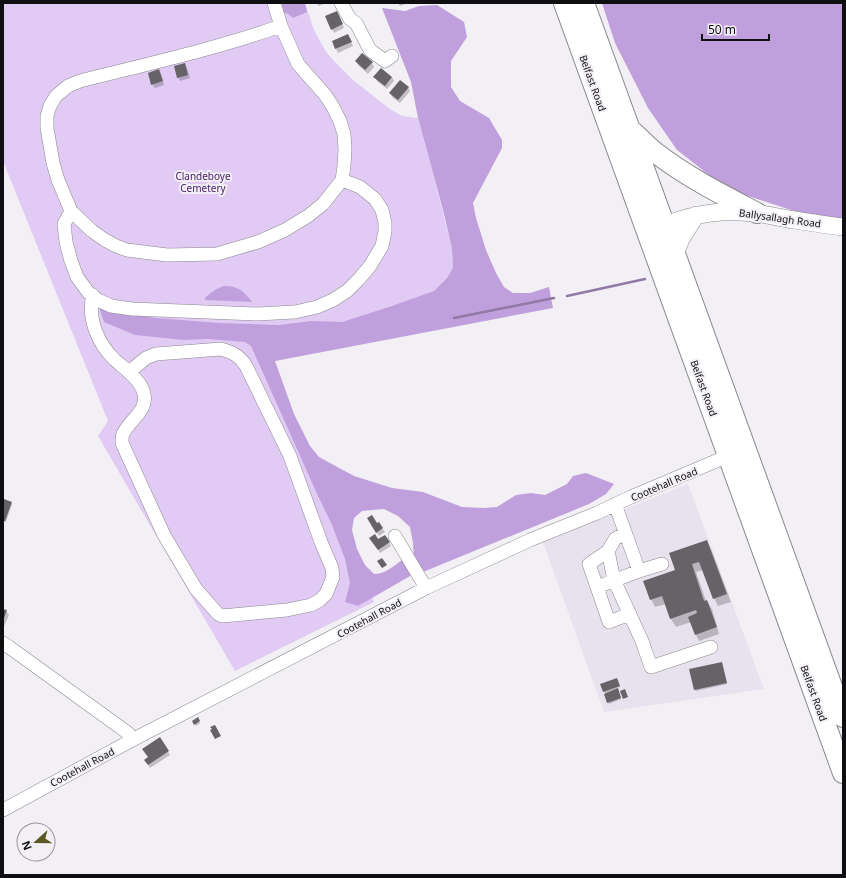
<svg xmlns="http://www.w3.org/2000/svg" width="846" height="878" font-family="'Noto Sans',sans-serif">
<rect width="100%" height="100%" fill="#f2eff5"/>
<!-- built -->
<path fill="#e8e2ee" d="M688,484L764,689L604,712L543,542Z"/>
<!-- green -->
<path fill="#e1cbf5" d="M3,3H305L314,30L321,43L327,53L334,61L353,80L390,109L402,116L418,118L432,169L452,249L453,268L458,297L261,350L374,602L235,671L98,436L108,421L3,161Z"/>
<!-- forest -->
<path fill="#c0a0dc" d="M279,3H305L307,12L293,18L288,14L283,12Z
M602,3H843V219L800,213L727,189L677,150L648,108L615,43Z
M437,5L464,22L467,37L451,61V87L460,101L489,118L502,140V148L473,203L476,218L486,250L496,273L504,287L513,293H530L549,287L553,308L275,361L294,414L310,446L319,457L354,476L392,488L423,492L462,507L484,508L497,507L516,495L531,493L545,495L567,484L573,476L586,473L614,484L606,494L589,504L423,572L414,560L413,543L410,527L398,516L384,509L362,511L354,518L352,530L357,549L365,565L374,574C385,574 394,566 402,560L412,575L358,606L345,602L350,583L345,559L332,525L318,496L251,346L245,342L207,339L184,340L135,335L104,322L99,307L111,312L156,318L220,323L279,325L311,321L342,322L389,307L434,291L447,278L453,268L452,249L444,214L432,169L418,118L411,82L382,8L405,11L419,6Z
M224,286C238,286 243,290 252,302L205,300V298C210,293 217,288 224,286Z"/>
<!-- shadow -->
<path fill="#0003" d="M317,3H325L319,6Z
M398,3H408L400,6Z
M339,16L344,28L334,33L332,29Z
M350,39L353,46L338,53L333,42Z
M356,61L372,63L374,67L368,74L358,65Z
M185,64L187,68L190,78L180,81L178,77Z
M159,71L161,74L164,85L155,88L152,84Z
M375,77H392L394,81L387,89L377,81Z
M408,87L410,91L400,103L392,97L390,93Z
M4,500L11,503L12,504L6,522L3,521V504Z
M368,518L377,524L379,523L385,532L379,536Z
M707,541L711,549L731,602L718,606L714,598L703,570L696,572L706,601H707L712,609L719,634L699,641L696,635L691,622L676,627L671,619L666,604L655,607L651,599L677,570Z
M373,542H389L391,546L380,553Z
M3,610L6,611L9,615L3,629Z
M722,663L727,684L696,691L695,690Z
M617,680L620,687L617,688L621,699L609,704L604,691Z
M198,718L200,723L196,726L193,721Z
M160,738L170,755L150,768L145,760L149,758Z"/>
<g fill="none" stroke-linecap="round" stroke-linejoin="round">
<!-- stream -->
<path stroke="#907aa5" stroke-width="2.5" d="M567,296L645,279
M454,318L554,298"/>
</g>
<!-- building -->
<path fill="#666368" d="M337,11L343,24L331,30L325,16Z
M348,34L352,42L335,49L332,41Z
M362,53L373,62L365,70L355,61Z
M185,63L188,75L177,78L174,66Z
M381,68L392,77L385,86L373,77Z
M159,69L163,81L151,85L148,73Z
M400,80L409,87L398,100L389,93Z
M4,499L12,502L5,521H3Z
M372,515L377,523L379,522L383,528L376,533L367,518Z
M375,534L378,539L385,535L390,542L378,550L369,538Z
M707,540L727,594L713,599L699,562L692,564L704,601L707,600L717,627L695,635L688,617L697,613L696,610L670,619L662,596L650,600L643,581L675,570L669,553Z
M382,558L387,565L382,568L377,561Z
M3,609L7,610L3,621Z
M722,662L727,683L694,690L689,669Z
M617,678L620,686L603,692L600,684Z
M618,688L621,698L607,703L604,694Z
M625,689L628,697L623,699L620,691Z
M198,717L200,721L194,725L192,721Z
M215,725L221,736L215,739L210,730L212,729L210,727Z
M160,737L169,751L148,765L144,760L148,757L142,749Z"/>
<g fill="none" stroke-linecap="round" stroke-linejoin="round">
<!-- minor casing -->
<g stroke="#8a888d" stroke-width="14">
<path id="minor" d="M274,3L281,26L298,64L326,96L333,107L340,121L344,134L345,149L344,166L342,180L323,204L308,216L285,230L258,242L217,254L167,255L127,250L116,246L105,240L92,231L71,211L58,180L53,163L47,128V116L50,106L56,96L68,86L80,81C147,64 215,49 281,26
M341,3L350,19L356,23L370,50L385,61L392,56
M71,211L64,224L66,242L71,261L77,277L88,292L98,300L111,306L132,309L257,314L295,312L317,307L333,300L347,291L359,279L370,266L382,246L385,231V223L382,210L375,199L360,187L342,180
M93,295C87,318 98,344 115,360C125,369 142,381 144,394C148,411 129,420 123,434C122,436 122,440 122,443L158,522L164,535L196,589L218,614L222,616L287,610L311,605L320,600L326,594L333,577L332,568L321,542L290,456L246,366C240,356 232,352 221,349L156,354L146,358L129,372
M615,504L639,571L662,564
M625,533L615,539L608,551L589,564L609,622L630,614
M395,536L426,588
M608,551L614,580L642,641L651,667L711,647
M597,587L639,571
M3,643L9,647L128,733L134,739
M3,810L134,739L426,588L530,540L597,513L631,497L735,453"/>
</g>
<!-- major casing -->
<g stroke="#8a888d" stroke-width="18">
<path id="major" d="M653,230C680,218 710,210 740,212C756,212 772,216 788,219C807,222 825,225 843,227
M675,254L681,239L696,215"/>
</g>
<!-- highway casing -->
<g stroke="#8a888d" stroke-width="22">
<path id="highway" d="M564,3L843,773
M584,3L843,717
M633,132C641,139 648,147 656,153C687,177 723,195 757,213"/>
</g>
<!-- minor -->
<use href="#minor" stroke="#fff" stroke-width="13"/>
<!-- major -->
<use href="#major" stroke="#fff" stroke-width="17"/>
<!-- highway -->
<use href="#highway" stroke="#fff" stroke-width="20"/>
</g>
<g text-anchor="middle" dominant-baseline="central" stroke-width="4" stroke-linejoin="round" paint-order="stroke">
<!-- street labels -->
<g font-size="10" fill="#0f0e10" stroke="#f2eff5">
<text transform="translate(593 83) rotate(70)">Belfast Road</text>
<text transform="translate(780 218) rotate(8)">Ballysallagh Road</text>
<text transform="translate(704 388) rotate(70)">Belfast Road</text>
<text transform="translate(664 484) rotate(-23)">Cootehall Road</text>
<text transform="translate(369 618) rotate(-28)">Cootehall Road</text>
<text transform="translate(814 693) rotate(70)">Belfast Road</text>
<text transform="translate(82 767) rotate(-28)">Cootehall Road</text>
</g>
<!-- park labels -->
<g font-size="10" fill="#4b2268" stroke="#f2eff5">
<text x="203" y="176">Clandeboye<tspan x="203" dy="12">Cemetery</tspan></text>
</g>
</g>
<!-- border -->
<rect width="846" height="878" fill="none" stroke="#0f0e10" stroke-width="8"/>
<!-- north arrow -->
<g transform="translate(36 842) rotate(249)"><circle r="19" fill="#f2eff5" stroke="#979599"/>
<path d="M0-3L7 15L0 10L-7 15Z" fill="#5c5824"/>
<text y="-6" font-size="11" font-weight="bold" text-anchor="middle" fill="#0f0e10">N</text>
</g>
<!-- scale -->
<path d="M702 34v6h67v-6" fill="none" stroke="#0f0e10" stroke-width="2"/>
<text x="708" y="34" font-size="12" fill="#0f0e10" stroke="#f2eff5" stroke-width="3" paint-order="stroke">50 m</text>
</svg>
